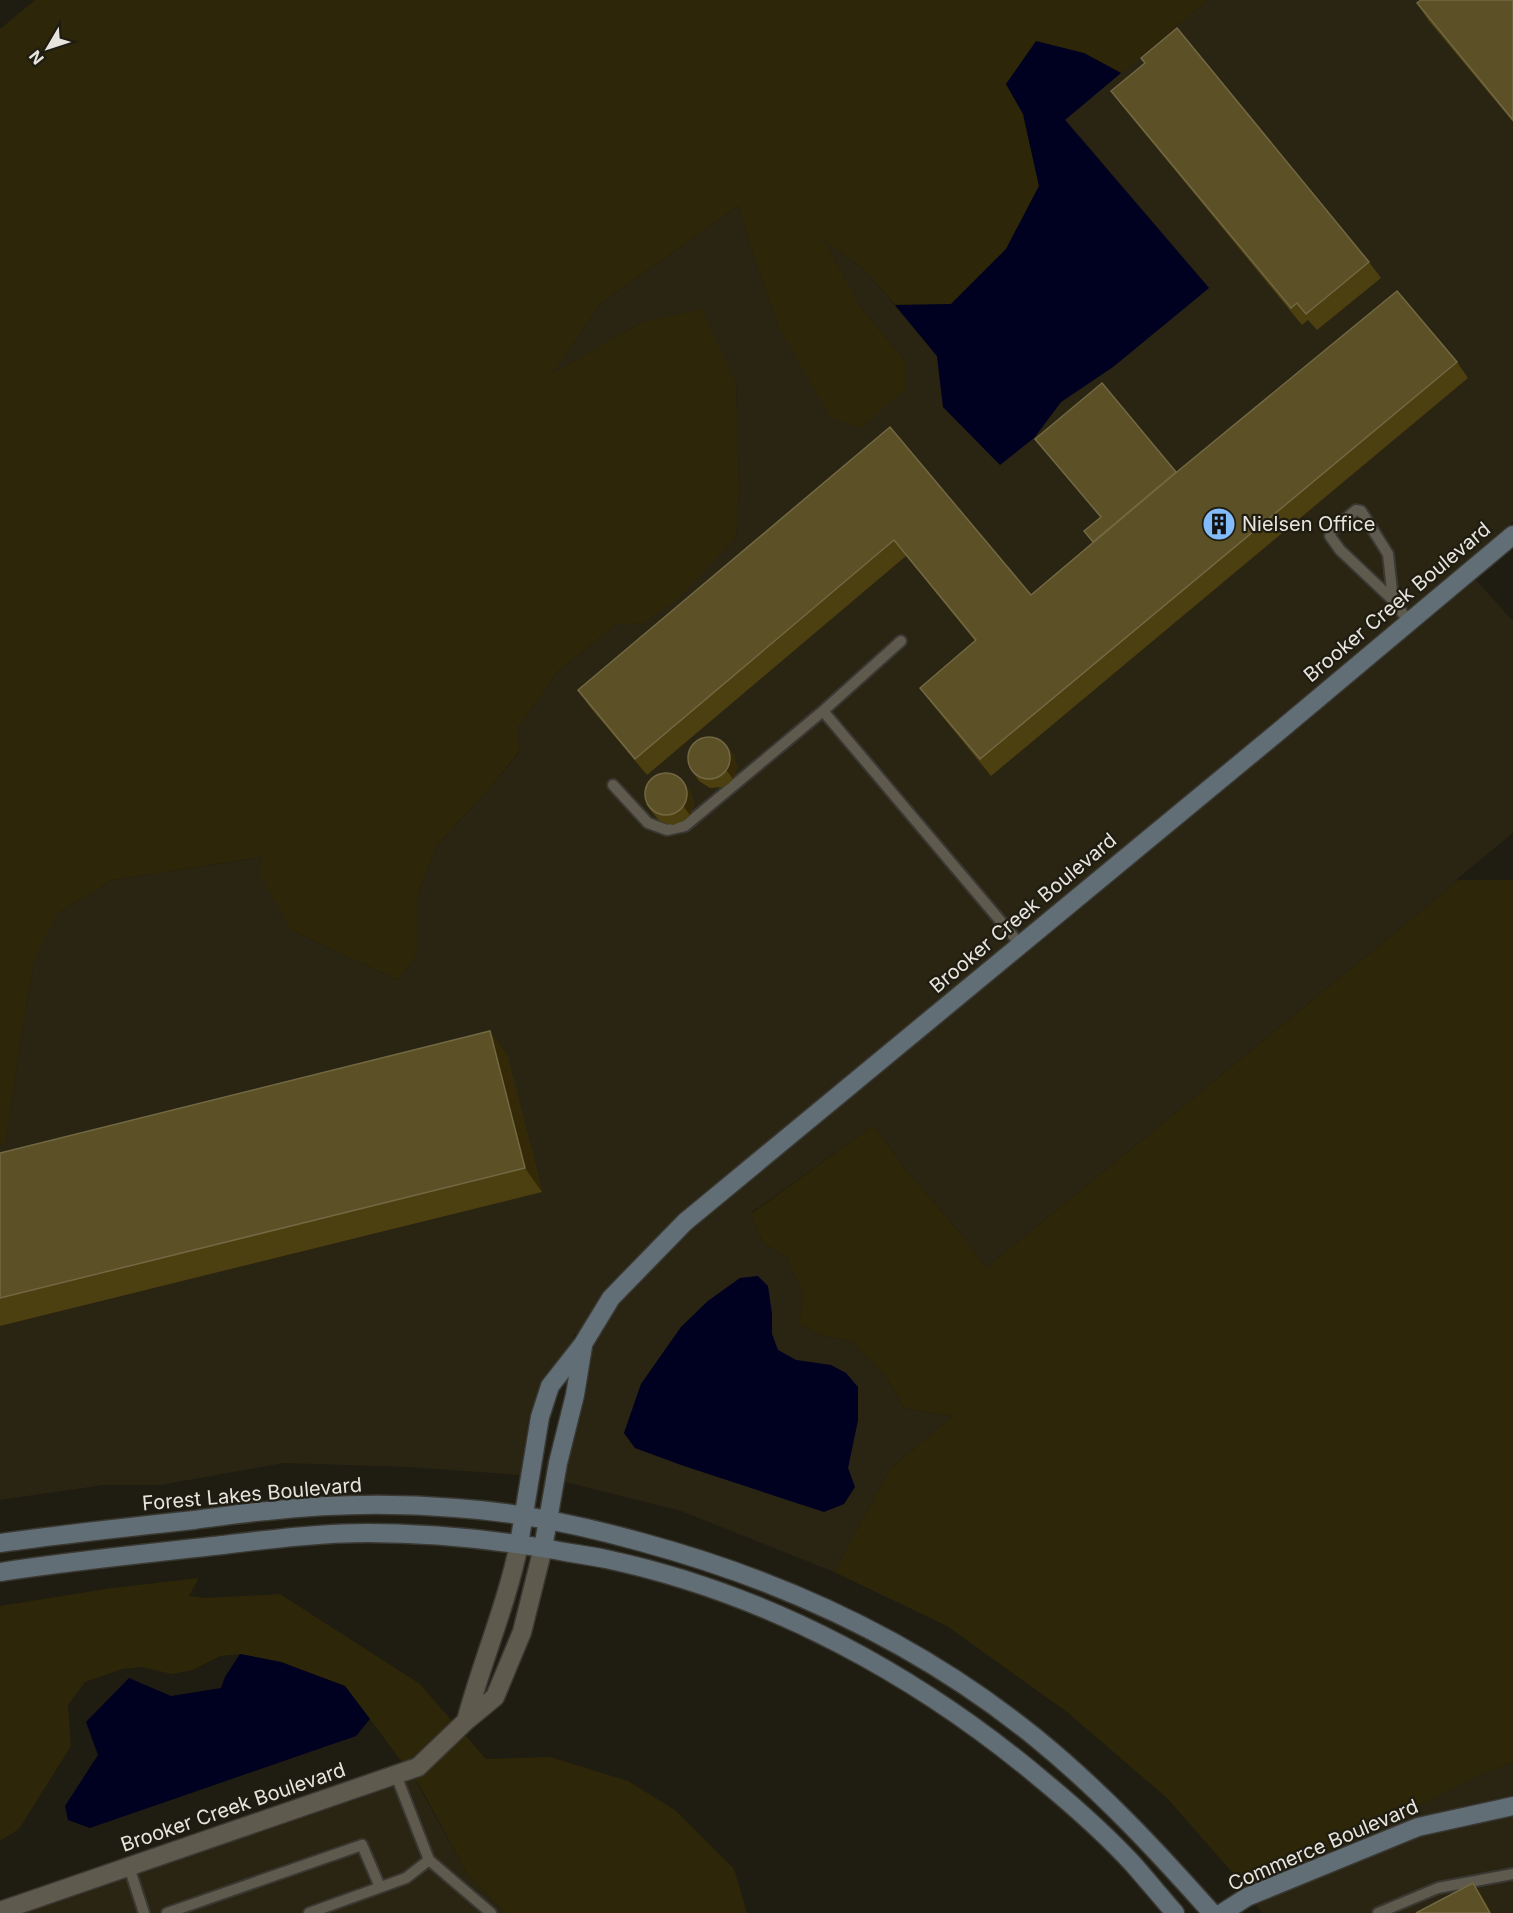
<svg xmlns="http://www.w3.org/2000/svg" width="1513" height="1913" font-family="Inter,sans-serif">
<rect width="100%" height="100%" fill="#1f1c11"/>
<!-- built -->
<path fill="#2a2413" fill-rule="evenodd" d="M1208,0H1513V522L1271,725L679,1214L603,1291L578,1334H574L573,1341L541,1380L529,1416L520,1475L408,1467L284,1463L161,1485H104L0,1500V1145L6,1142L21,1038L34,961L58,913L112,880L264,857L291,930L398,980L417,955V897L437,845L487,791L519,753L518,728L557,672L619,622L642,624L736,537L739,490L736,383L642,322L551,375L601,303L738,206L754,257L778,326L906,362L862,309L822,238L865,270L937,356L943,407L1034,438L1061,402L1113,367L1209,288L1065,119Z
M1476,580L1513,621V833L1457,879L1459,880L986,1268L966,1240L901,1164L874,1125L751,1213L763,1243L786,1256L803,1294L799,1324L822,1336L851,1341L886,1376L904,1408L953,1416L890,1469L834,1572L681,1511L565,1482L568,1464L586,1396L593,1347L619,1303L692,1229ZM740,1278L772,1314V1334L778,1350L796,1360L831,1365L846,1373L858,1420L848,1468L855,1487L684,1466L635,1448L624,1433L641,1384L681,1327L708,1301Z
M1513,1762V1795L1417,1817L1314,1858L1487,1770L1491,1771Z
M415,1779L467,1874L506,1913H26Z
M1513,1816V1913H1262L1256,1904L1420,1836Z"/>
<!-- green -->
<path fill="#2e2609" d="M35,0H1208L1121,73L1084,53L1006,84L1023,114L1039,186L1006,249L951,304L895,305L865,270L823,239L862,309L906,362L905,390L860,428L830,417L778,326L754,257L738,206L601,303L552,374L642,322L702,309L736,383L739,490L736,537L677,600L642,624L618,623L557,672L518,728L519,752L487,791L437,845L417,897V955L398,980L291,930L260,875L263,857L112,880L58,913L34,961L21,1038L6,1143L0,1145V29Z
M1459,880H1513V1762L1491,1771H1487L1314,1858L1245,1887L1167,1798L1067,1712L947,1626L834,1572L890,1469L953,1416L904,1408L886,1376L851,1341L822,1336L799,1324L803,1294L786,1256L763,1243L751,1214L874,1125L901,1164L966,1240L986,1268Z
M199,1578L189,1596L205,1598L280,1594L420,1684L452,1721L413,1758L402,1762L345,1686L281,1662L240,1654L220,1656L193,1670L172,1674L141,1667L122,1669L85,1682L68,1705L71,1746L19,1829L0,1841V1606L112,1588Z
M465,1735L486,1759L550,1757L628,1781L675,1810L734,1869L747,1913H506L467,1874L421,1788L415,1779L425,1774Z"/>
<!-- water -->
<path fill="#000021" d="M1036,41L1084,53L1121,73L1065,120L1209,288L1113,367L1061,402L1034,438L1000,465L943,407L937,356L895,305L951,304L1006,249L1039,186L1023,114L1006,84Z
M758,1276L768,1286L772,1314V1334L778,1350L796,1360L831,1365L846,1373L858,1387V1420L848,1468L855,1487L844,1504L824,1512L684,1466L635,1448L624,1433L641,1384L681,1327L708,1301L740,1278Z
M240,1654L281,1662L345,1686L370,1719L356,1736L90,1828L68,1820L65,1806L98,1755L86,1722L129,1678L171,1696L221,1688L225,1677Z"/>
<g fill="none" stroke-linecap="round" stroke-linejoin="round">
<!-- lane casing -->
<g stroke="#3a3832" stroke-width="14">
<path id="lane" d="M1393,600L1388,554L1361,511L1356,510L1331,531L1330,536L1340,550L1393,600L1409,622
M823,711L901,641
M613,785L648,823L667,830L685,826L823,711L1020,944
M396,1775L429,1860L491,1913
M129,1867L144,1913
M167,1913L362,1845L380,1887
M309,1913L406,1878L429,1860
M1378,1913L1438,1888L1513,1874"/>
</g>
<!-- street casing -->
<g stroke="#3a3832" stroke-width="21">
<path id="street" d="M466,1721C482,1661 507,1604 519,1544
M0,1911L418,1767L466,1721L495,1697L522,1632L543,1548"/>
</g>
<!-- secondary casing -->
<g stroke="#3a3832" stroke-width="21">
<path id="secondary" d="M0,1543C64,1534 129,1527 194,1520C218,1517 243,1513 267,1511C329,1504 394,1503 456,1508C518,1512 580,1525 641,1542C785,1581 919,1643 1036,1738C1101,1791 1156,1850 1212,1913
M519,1544L540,1417L550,1386L583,1344L611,1298L685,1222L1278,732L1513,535
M543,1548L558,1463L575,1395L583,1346
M0,1572C71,1561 142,1554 213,1546C264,1540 316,1533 368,1533C429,1533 489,1539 549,1549C568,1553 587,1555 606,1559C770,1594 921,1677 1047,1784C1077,1809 1106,1835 1133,1864C1147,1880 1161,1897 1175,1913
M1222,1913L1247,1897L1418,1827L1513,1806"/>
</g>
<!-- lane -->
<use href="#lane" stroke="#5e5a4e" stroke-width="10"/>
<!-- street -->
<use href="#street" stroke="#5e5a4e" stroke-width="18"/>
<!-- secondary -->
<use href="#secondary" stroke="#626e75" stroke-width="18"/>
</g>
<!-- wall -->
<path fill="#4c3f10" d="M1513,0V122L1428,20L1417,3Z
M1141,58L1369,262L1381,278L1317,330L1308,320L1302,325L1123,107L1111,91L1145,64Z
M1457,362L1468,378L991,776L932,704L920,688L975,641L906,556L647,775L589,706L578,690L890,427L1031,595L1093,542L1084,531L1176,472Z
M727,746L733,754L737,767L733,779L728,784L723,787L710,788L699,781L689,767Z
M690,791L694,803L690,815L685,820L673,825L661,822L656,817L646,804Z
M507,1055L542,1192L0,1326V1153Z"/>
<!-- shaded-wall -->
<path fill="#332907" d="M727,746L733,754L737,767L733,779L727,771Z
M684,782L690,791L694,803L690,815L684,807Z
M490,1031L507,1055L542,1192L525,1168Z
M1473,1883L1485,1899L1492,1913H1490Z"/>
<!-- building -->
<path fill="#5c5026" stroke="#726843" stroke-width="1.5" d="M1421,0H1513V120L1417,3Z
M1177,28L1369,262L1306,314L1297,303L1291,308L1111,91L1145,63L1141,58Z
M1397,291L1457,362L980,759L920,688L976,640L894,540L635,759L578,690L890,427L1031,595L1178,471Z
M1102,383L1176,472L1093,542L1084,531L1101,517L1035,439Z
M688 758a21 21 0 1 1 42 0a21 21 0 1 1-42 0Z
M645 794a21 21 0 1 1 42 0a21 21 0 1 1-42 0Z
M490,1031L525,1168L0,1298V1153Z
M1473,1883L1490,1913H1416Z"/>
<!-- icons -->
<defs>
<g id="building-disc" transform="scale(1.725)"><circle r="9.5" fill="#82bcfa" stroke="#1f1c11"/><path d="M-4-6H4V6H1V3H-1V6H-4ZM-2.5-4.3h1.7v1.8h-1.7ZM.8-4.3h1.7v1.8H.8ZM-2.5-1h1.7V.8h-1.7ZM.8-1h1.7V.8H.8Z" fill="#111"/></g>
</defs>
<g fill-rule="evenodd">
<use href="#building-disc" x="1219" y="524"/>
</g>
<g text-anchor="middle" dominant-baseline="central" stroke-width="4.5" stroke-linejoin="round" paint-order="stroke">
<!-- poi labels -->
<g font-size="20" fill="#e7e5de" stroke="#1f1c11" text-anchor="start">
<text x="1242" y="524">Nielsen Office</text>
</g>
<!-- street labels -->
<g font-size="20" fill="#e7e5de" stroke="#1f1c11">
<text transform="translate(1397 602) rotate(-40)">Brooker Creek Boulevard</text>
<text transform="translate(1023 913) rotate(-40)">Brooker Creek Boulevard</text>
<text transform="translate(252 1494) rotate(-5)">Forest Lakes Boulevard</text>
<text transform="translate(233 1807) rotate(-19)">Brooker Creek Boulevard</text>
<text transform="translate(1323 1845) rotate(-23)">Commerce Boulevard</text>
</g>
</g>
<!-- north arrow -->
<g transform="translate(48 48) rotate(231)" stroke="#1f1c11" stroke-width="4.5" paint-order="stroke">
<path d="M0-4.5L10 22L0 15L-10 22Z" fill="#e7e5de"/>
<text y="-9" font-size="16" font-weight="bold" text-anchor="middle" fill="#e7e5de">N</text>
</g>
</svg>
